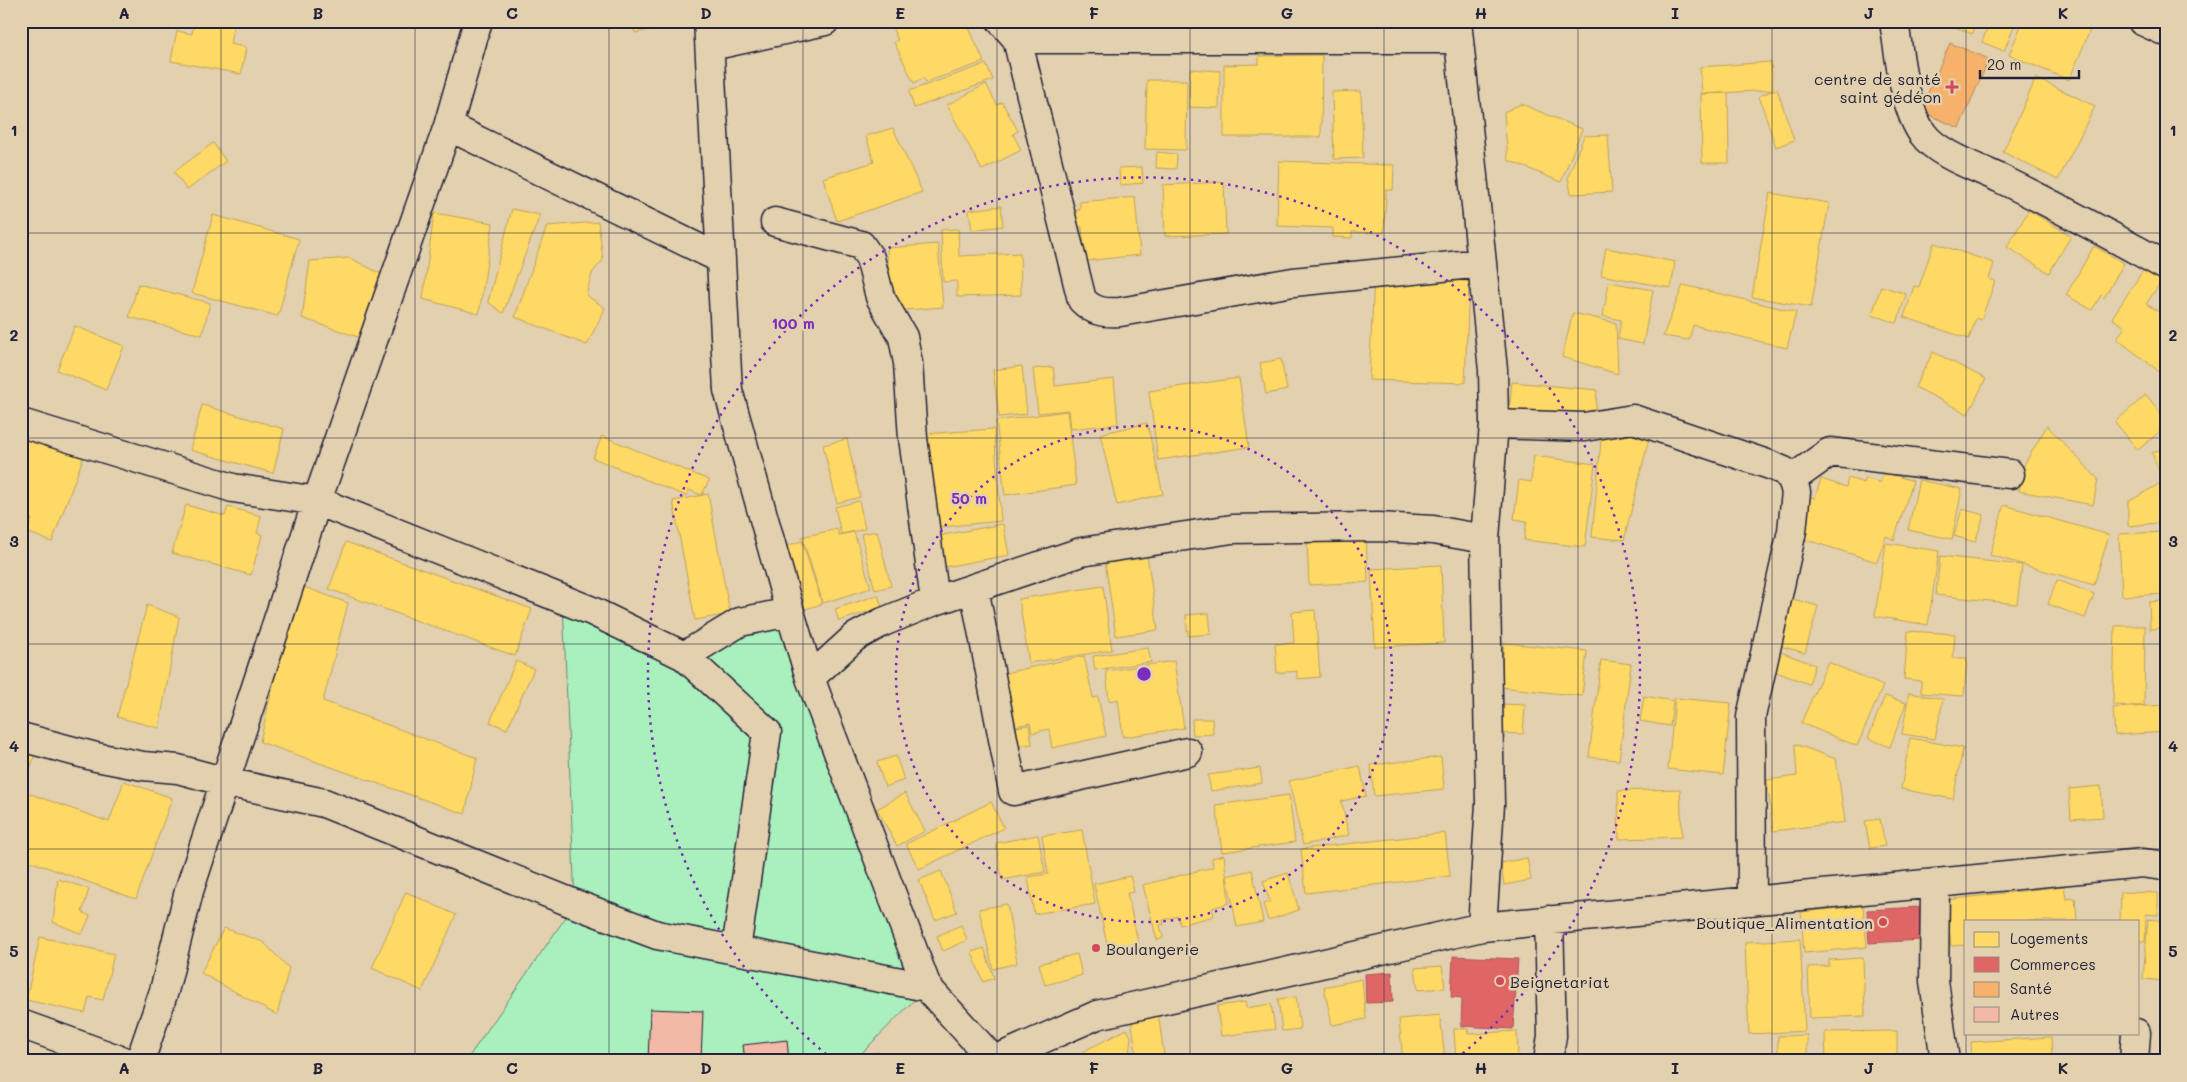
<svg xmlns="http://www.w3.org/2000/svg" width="2187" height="1082" font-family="Mali,sans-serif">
<rect width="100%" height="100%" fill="#e2d0ae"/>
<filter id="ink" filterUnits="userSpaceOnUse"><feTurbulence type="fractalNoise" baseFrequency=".02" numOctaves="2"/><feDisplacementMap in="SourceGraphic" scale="10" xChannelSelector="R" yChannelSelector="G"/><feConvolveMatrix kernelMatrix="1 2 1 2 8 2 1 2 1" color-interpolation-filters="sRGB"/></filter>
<g filter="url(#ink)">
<!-- green -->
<path fill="#aaf0bc" stroke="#66897c" d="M563,600L684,656L790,612L927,987L854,1061H466L575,904Z"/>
<!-- homes -->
<path fill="#ffd966" stroke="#bda259" d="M195,21L234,22L230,44L246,47L241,74L171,61L177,31L192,34Z
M633,21H694L635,33Z
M903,21H966L984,62L926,82L923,78L914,83L894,42L898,40L892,27Z
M1942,21H1978L1972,34Z
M1990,21H2016L2004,51L1982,42Z
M2023,21H2088L2093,23L2069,80L2009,55Z
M1322,55L1321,137H1224V65L1259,64V56Z
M1771,62L1773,90L1702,94L1700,67Z
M986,64L993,80L914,108L909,91Z
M1190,69L1220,71L1219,108L1189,107Z
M2036,78L2095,106L2058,180L2003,152Z
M1147,80H1187L1186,150L1145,149Z
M986,84L997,105L1002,102L1018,131L1013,134L1021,150L982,170L947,105Z
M1777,89L1794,140L1776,147L1759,96Z
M1361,91L1363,158L1334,159L1332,92Z
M1728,93L1729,163H1702L1701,94Z
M1521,104L1582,129L1561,182L1508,160L1504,112Z
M893,128L922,192L837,221L823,178L874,162L866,136Z
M1608,135L1612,192L1571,194L1568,177L1584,136Z
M213,143L226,161L187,190L174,172Z
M1157,152L1177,154L1176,169L1156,168Z
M1279,161L1394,165L1393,190H1386L1384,233L1352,232V238L1333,237V228L1277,226Z
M1142,167L1143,183L1120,185L1119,168Z
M1224,182L1226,234L1165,236L1163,185Z
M1770,193L1829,203L1811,307L1752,297Z
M1135,197L1140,255L1085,261L1082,227L1072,228L1071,211L1080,210V202Z
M1001,206L1003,226L972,230L969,210Z
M512,209L540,215L503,313L488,302Z
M2029,210L2071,236L2049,273L2007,247Z
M434,213L493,223L479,314L423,299Z
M213,215L299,239L278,316L192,293Z
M598,222L603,260L592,273L586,295L605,308L587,345L515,317L547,226Z
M958,229L959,256L1020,253L1021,295L957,297V281L943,282L941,230Z
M1934,243L1994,263L1989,279L1995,281L1981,320L1976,318L1969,339L1904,317L1914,286L1919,287Z
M938,244L943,307L892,311L887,248Z
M2094,246L2124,263L2104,298L2101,295L2092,310L2066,295Z
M1606,248L1675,262L1671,288L1601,275Z
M350,258L385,276L364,339L302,318L310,261Z
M2144,269L2162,280L2146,304L2166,316V380L2155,368L2117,339L2125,327L2112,318Z
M1374,278L1469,281L1465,383L1369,380Z
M1609,282L1653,290L1643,344L1618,339L1621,320L1603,316Z
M138,284L210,303L202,335L129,317Z
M1683,285L1796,312L1787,348L1693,325L1689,340L1663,336Z
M1881,286L1906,294L1897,323L1872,315Z
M1573,313L1616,323L1618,374L1562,357Z
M75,326L124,346L106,390L57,370Z
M1933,352L1986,379L1968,414L1915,387Z
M1281,359L1287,390L1266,394L1260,363Z
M1022,366L1027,414L999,417L993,370Z
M1053,367L1055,386L1114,379L1118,424L1070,429L1068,410L1038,413L1033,369Z
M1239,378L1249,447L1158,460L1149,391Z
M1512,382L1597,390L1595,422L1509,414Z
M2146,395L2166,419V426L2138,450L2115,422Z
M202,405L284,429L273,473L190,450Z
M1067,411L1076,485L1005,495L996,421Z
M1147,423L1163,494L1117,505L1100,434Z
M2047,426L2098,479L2093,505L2019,491L2024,465Z
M994,429L1001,521L929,528L922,434Z
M1602,430H1651L1624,540L1592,537Z
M23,436L83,458L52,542L27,532L32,519L21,514Z
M602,436L709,480L702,495L689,490L686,496L593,458Z
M847,439L860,497L837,503L823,445Z
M2166,447V476L2162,477L2152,453Z
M1534,456L1595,464L1585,547L1524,540L1527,521L1514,519L1519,480L1531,482Z
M1884,472L1913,481L1894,540L1886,536L1877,562L1794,536L1807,496L1815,498L1821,479L1846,487L1848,478L1864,483L1866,478L1880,483Z
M1919,480L1962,489L1952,539L1908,530Z
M2166,480V522L2128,526V502Z
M708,494L730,614L695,620L673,501Z
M859,501L865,529L841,534L835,507Z
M186,505L225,516L228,507L261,516L257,533L262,535L251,575L172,553Z
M2004,505L2109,535L2094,585L1990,555Z
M1962,509L1984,515L1975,542L1954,536Z
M1003,524L1009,555L944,567L938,536Z
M837,529L839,535L854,532L871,588L823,603L802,537Z
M877,531L891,586L875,590L861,534Z
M2166,532V594L2122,596L2119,534Z
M1366,535L1368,582L1309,585L1307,538Z
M802,541L822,604L805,609L786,546Z
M346,542L532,609L515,656L329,589Z
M1886,543L1939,551L1928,625L1875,616Z
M1147,555L1158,630L1116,636L1105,561Z
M1940,556L2022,565L2017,604L1936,595Z
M1441,565L1444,643L1375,647L1371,569Z
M2057,580L2094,594L2085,618L2048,604Z
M296,584L348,603L323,701L477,758L465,814L260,742Z
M1103,586L1112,650L1029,663L1019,599Z
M878,595L882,607L839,621L835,609Z
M1782,596L1818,606L1805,653L1770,643Z
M2166,601V628L2150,629L2149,602Z
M147,605L179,617L159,728L117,717Z
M1315,610L1320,677L1297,679V671L1277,673L1275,644L1294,643L1292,612Z
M1209,613L1211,634L1188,636L1186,615Z
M2115,626H2145L2144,706L2113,705Z
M1908,631L1955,634L1953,658H1967L1964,696L1921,693V681L1904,679Z
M1504,643L1587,651L1582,696L1500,687Z
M1148,648L1151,662L1095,670L1093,656Z
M1775,650L1815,665L1809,684L1768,669Z
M1084,656L1093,698L1098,697L1106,736L1052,748L1049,729L1032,733L1030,723L1015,726L1005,673Z
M1601,660L1631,664L1619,760L1589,757Z
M516,661L534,669L507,729L490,722Z
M1174,661L1184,728L1123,737L1118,699L1109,701L1106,671Z
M1828,662L1883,686L1857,746L1801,723Z
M1909,693L1943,699L1935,739L1902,734Z
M1644,696L1673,701L1670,726L1640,721Z
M1885,696L1906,703L1890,747L1868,738Z
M1675,698L1731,703L1723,775L1668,769Z
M1500,704L1525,705L1523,734L1499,733Z
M2166,705V732L2115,735L2113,708Z
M1192,719H1212L1213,734L1193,735Z
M1029,725L1032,744L1006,748L1004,729Z
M1910,738L1963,748L1953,799L1901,789Z
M1795,744L1836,759L1845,822L1773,831L1767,780L1797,776Z
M21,747L36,752L22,791L109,822L124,781L172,798L136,899L21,858Z
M896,756L904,780L885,787L877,762Z
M1441,757L1444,789L1374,796L1371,765Z
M1360,766L1366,796L1341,801L1349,835L1303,845L1289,781Z
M1260,768L1262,783L1211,791L1208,775Z
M2101,786L2103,817L2071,819L2069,789Z
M1680,789L1682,837L1619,839L1618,791Z
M905,793L925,831L897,846L877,809Z
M1289,795L1295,842L1222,852L1216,805Z
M991,802L1004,828L919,869L906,844Z
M1880,819L1885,846L1870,848L1865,821Z
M1082,830L1095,904L1034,914L1028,877L1048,874L1042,836Z
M1445,833L1450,876L1306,893L1301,849Z
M1038,835L1045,872L1002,880L996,843Z
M1224,855L1229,903L1212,908L1214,916L1180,925L1178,916L1163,920L1164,924L1160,925L1163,938L1157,940L1143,885L1213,867L1212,858Z
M1527,858L1531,880L1504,885L1501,863Z
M1252,870L1263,922L1237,927L1227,876Z
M941,871L957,912L935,920L919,880Z
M1288,873L1299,910L1268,920L1263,904L1270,902L1263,881Z
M1130,876L1134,892L1127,893L1139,946L1109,953L1094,884Z
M58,879L89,889L82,912L90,916L82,934L53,922Z
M2064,886L2066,899L2075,898L2077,921H1966V945L1951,946L1946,900Z
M406,892L456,915L422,991L372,968Z
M2121,892L2158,893V915L2146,914L2145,941H2138V921H2120Z
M1007,904L1017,963L993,969L979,909Z
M1863,906L1867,947L1804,953L1801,912Z
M2148,919L2166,921V981L2143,979Z
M961,925L967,940L943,951L937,936Z
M224,928L263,942L289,968L277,1015L201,973Z
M40,937L114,954L103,1000L89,997L85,1013L26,1000Z
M1800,939L1805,1031L1749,1034L1745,942Z
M984,948L994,978L983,982L972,952Z
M1077,954L1082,975L1045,985L1039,964Z
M1863,958L1865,1016L1810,1018L1808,967L1829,966V960Z
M1442,966L1445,988L1418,990L1415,968Z
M1362,979L1366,1019L1332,1025L1324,987Z
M1296,997L1300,1029L1282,1031L1278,999Z
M1245,1002L1246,1008L1271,1004L1275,1029L1221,1036L1217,1006Z
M1158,1013L1164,1055L1137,1059L1131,1017Z
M1440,1015L1445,1061H1403L1399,1019Z
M1127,1029L1131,1037L1129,1054L1117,1061H1065Z
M1454,1029H1468V1034L1517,1031L1518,1060L1456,1061Z
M1897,1031V1061H1826L1825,1032Z
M1807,1035V1061H1778V1036Z
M2051,1037L2052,1061H1972L1971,1042Z
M879,1052L880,1061H833Z"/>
<!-- shops -->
<path fill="#e06666" stroke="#a75259" d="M1919,907L1921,940L1869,943L1867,910Z
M1453,956L1518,959L1513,1029L1461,1026L1462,998L1451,997Z
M1392,972L1393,1002L1366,1003L1365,974Z"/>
<!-- health -->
<path fill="#f6b26b" stroke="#b6875d" d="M1950,43L1989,59L1959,128L1920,111Z"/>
<!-- building -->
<path fill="#f1b9a6" stroke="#22223b" d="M650,1009L703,1011L701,1061H648Z
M787,1040L789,1061H745L743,1045Z"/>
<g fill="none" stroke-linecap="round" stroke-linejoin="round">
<!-- street casing -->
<g stroke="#22223b" stroke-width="31">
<path id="street" d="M708,21L728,390L790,612
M1001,21L1017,39L1082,300C1094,312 1104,313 1120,312L1293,282L1482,263
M1457,21L1493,370L1494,424L1485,539L1490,804L1482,927
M1894,21C1899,53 1904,109 1923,134C1938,155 1979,168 2001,179C2057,206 2111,236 2166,266
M2142,21L2166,32
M1017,39H1459
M711,46L825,21
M448,126L721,259
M775,222L861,245L870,258L880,297L903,337L908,363L913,438L935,601
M21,423L233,488L317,501L592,611L684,656L740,622L790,612L810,678L927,987L994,1061
M1494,424L1584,427L1633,419L1770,465L1784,471L1792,479L1796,492L1792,531L1751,717L1752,901
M1792,479L1830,452L2010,474
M974,588L1013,791L1188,752
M684,656L767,732L736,950
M810,678L855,637L883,622L935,601L1081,552L1232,529L1378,527L1433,530L1485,539
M21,737L96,757L143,766L178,769L226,782L324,803L575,904L657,935L927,987
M1935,883L1934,981L1945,1061
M21,1024L123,1061
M140,1061L164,991L189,891L317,501L448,126L478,21
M992,1061L1097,1015L1482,927L2142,863L2166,866
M1548,1061L1552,1036L1549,920
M2134,1061L2136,1033"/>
</g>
<!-- street -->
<use href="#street" stroke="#e2d0ae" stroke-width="28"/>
</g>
</g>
<!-- grid -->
<path fill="none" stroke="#22223b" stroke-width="1" stroke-opacity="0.55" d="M221,21V1061M415,21V1061M609,21V1061M803,21V1061M997,21V1061M1190,21V1061M1384,21V1061M1578,21V1061M1772,21V1061M1966,21V1061M21,233H2166M21,438H2166M21,644H2166M21,849H2166"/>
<!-- distance rings -->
<g fill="none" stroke="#7b2cbf" stroke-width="2.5" stroke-dasharray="2.5 5">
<circle cx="1144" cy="674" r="248"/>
<path d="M832 1059A496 496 0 1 1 1456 1059"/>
</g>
<!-- markers -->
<g fill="#d1495b" stroke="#e2d0ae" stroke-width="2">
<path d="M1949.5 79.5h5v5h5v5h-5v5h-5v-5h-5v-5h5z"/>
<circle cx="1883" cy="922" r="5"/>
<circle cx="1096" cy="948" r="5"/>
<circle cx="1500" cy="981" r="5"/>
</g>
<g text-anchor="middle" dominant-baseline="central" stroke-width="5" stroke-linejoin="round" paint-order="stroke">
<!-- poi labels -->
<g font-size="16" fill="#22223b" stroke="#e2d0ae" text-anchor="end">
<text x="1941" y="78">centre de santé<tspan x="1941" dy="18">saint gédéon</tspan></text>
<text x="1873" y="922">Boutique_Alimentation</text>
<text x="1106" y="948" text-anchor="start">Boulangerie</text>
<text x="1510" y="981" text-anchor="start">Beignetariat</text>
</g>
</g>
<circle cx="1144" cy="674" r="8" fill="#7b2cbf" stroke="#e2d0ae" stroke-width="2.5"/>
<g font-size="15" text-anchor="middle" font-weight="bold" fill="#7b2cbf" stroke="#e2d0ae" stroke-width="5" stroke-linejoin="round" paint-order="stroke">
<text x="793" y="329">100 m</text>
<text x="969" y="504">50 m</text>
</g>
<!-- margin -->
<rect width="2187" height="1082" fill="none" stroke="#e2d0ae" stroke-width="55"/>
<!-- legend -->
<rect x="1964" y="920" width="175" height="115" fill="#e2d0ae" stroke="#958a80"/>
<rect x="1974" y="932" width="25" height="15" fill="#ffd966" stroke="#958a80"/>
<text x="2010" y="944" font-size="15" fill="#22223b">Logements</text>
<rect x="1974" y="957" width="25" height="15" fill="#e06666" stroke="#958a80"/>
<text x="2010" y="970" font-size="15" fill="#22223b">Commerces</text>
<rect x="1974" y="982" width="25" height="15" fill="#f6b26b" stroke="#958a80"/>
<text x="2010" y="994" font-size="15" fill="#22223b">Santé</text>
<rect x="1974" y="1007" width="25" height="15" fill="#f1b9a6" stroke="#958a80"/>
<text x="2010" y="1020" font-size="15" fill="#22223b">Autres</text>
<!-- scale -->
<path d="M1980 70v8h99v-8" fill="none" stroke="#22223b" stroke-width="2.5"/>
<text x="1987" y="70" font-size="15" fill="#22223b" stroke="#e2d0ae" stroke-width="4" paint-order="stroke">20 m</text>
<rect x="28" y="28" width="2132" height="1026" fill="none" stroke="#22223b" stroke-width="2"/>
<g font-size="16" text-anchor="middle" font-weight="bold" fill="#22223b">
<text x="124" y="19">A</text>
<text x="318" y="19">B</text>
<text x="512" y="19">C</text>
<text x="706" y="19">D</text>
<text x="900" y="19">E</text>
<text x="1094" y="19">F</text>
<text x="1287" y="19">G</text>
<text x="1481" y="19">H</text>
<text x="1675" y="19">I</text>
<text x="1869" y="19">J</text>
<text x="2063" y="19">K</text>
<text x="14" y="136">1</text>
<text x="2173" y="136">1</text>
<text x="14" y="341">2</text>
<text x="2173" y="341">2</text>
<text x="14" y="547">3</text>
<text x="2173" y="547">3</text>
<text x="14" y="752">4</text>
<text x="2173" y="752">4</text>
<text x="14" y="957">5</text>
<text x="2173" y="957">5</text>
<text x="124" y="1074">A</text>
<text x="318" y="1074">B</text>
<text x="512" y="1074">C</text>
<text x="706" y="1074">D</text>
<text x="900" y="1074">E</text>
<text x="1094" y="1074">F</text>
<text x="1287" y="1074">G</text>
<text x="1481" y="1074">H</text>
<text x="1675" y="1074">I</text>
<text x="1869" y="1074">J</text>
<text x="2063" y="1074">K</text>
</g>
</svg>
